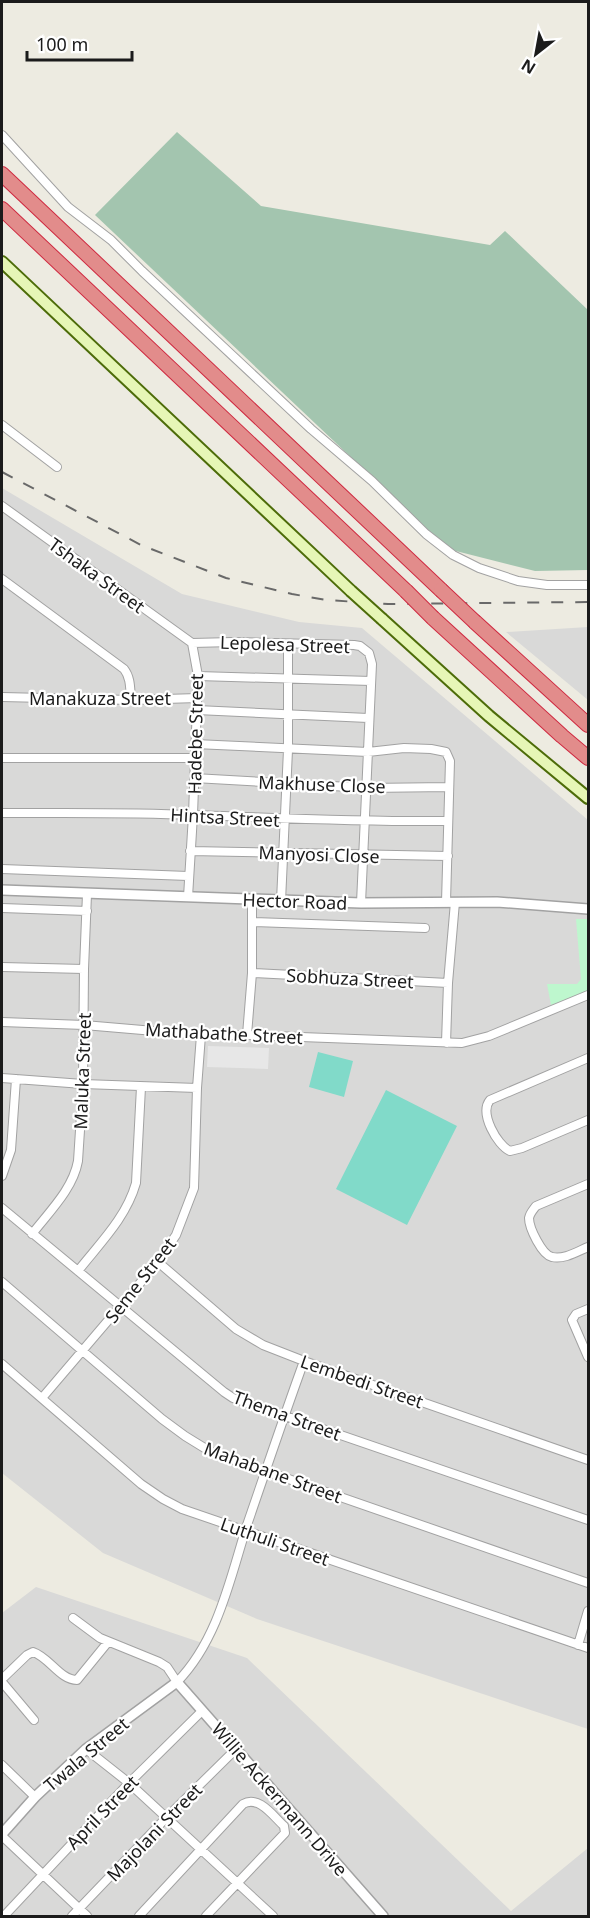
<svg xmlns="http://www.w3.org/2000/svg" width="590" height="1918" font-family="'Noto Sans',sans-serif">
<rect width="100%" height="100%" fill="#edebe1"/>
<!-- residential -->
<path fill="#d9d9d8" d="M2,488L182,594L299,622L362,628L588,820V1729L257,1619L103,1553L2,1473Z
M588,627V700L506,632Z
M36,1587L247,1658L511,1911L588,1848V1916H2V1613Z"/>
<!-- cemetery -->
<path fill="#a3c5af" d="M177,132L261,206L490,245L505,231L588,310V570L535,571L448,549L95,215Z"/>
<!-- park -->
<path fill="#bef7ce" d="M576,919H588V992L551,1005L547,984H577L581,979Z"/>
<!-- pitch -->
<path fill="#81dac9" d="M318,1052L353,1061L344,1097L309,1087Z
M386,1090L457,1126L407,1225L336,1189Z"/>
<!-- parking -->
<path fill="#e7e7e7" d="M208,1046L269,1048L268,1069L207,1067Z"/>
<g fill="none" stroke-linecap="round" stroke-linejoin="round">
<!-- minor casing -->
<g stroke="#a2a2a2" stroke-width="10">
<path id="minor" d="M2,135L68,207L111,240L142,271L311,429L372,481L426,534L453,555L479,568L518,581L547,585H588
M2,425L57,467
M2,506L192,643
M2,579L124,669C131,678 130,689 131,700
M192,643L233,642L354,645L360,646L369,653L372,664L361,903
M198,676L371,681
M2,697L131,700L198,698
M197,710L368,718
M195,744L368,752L404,748L431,749L446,752L450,761L446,902
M2,758H195
M194,778L367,788L449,787
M2,813C65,813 129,812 193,815C279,818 363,822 448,821
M190,851L448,856
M2,869L188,876
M188,897L193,815L198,676L192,643
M281,901L288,750V644
M2,908L87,911
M252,922L425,928
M2,967L84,969
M252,973L448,983
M2,1022L84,1025L201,1035H247L462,1043L489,1036L588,995
M247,1035L252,973V900
M446,1043L448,983L455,902
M588,1058L490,1100C479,1113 497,1145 510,1151L522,1148L588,1120
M2,1078L83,1084L197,1088
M2,1176L11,1150L16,1079
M588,1184L536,1206C533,1210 530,1213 529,1218C529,1228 542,1255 552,1257C564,1260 578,1251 588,1247
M2,1208L224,1392L233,1398L588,1520
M32,1234C49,1212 73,1189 78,1161L83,1084L84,969L87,894
M158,1262L236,1329L263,1345L304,1361L588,1460
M78,1271C100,1243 126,1218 136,1183L141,1087
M2,1282L162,1419L185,1436L211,1452L588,1583
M588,1309L576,1314L572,1320L588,1357
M2,1364L141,1484L163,1499L182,1509L588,1648
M42,1398L158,1262L176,1235L194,1188L197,1088L201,1035
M73,1618L100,1638L159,1662L167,1667L177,1682C218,1640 230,1579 247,1525C266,1470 284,1416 304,1361
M578,1645L588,1611
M2,1679L27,1655L33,1652C49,1657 60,1680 77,1680L108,1642
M2,1682L34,1720
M86,1749L129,1783L273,1916
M2,1765L35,1797
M2,1836L87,1916
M4,1916L129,1783L202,1711
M72,1916L166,1818L236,1749
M139,1916L243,1804C259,1795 273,1816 284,1826L285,1833L206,1916"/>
</g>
<!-- tertiary casing -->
<g stroke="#a2a2a2" stroke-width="12">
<path id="tertiary" d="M2,890L361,903L497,902L588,909
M2,1834L35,1797L86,1749L177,1682L383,1916"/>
</g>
<!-- secondary casing -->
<g stroke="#4d6c09" stroke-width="14">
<path id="secondary" d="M2,262L351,591
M382,619L489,716L588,798"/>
</g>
<!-- motorway casing -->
<g stroke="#cf2a41" stroke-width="16">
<path id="motorway" d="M2,174L441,590
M2,209L406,591
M433,618L562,736L588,758
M475,622L588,725"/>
</g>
<!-- minor -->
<use href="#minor" stroke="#fff" stroke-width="8"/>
<!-- tertiary -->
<use href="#tertiary" stroke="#fff" stroke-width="9"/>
<!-- secondary -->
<use href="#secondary" stroke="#e6f6b6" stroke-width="10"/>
<!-- motorway -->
<use href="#motorway" stroke="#e28c8b" stroke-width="14"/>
<!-- rail -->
<path stroke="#696969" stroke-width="2" stroke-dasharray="12 12" stroke-linecap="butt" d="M2,472L141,545L226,578L292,594L326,600L388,604L588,602"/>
<!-- secondary-bridge casing -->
<g stroke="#4d6c09" stroke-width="14" stroke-linecap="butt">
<path id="secondary-bridge" d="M351,591L382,619"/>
</g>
<!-- motorway-bridge casing -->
<g stroke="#cf2a41" stroke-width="16" stroke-linecap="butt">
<path id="motorway-bridge" d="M441,590L475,622
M406,591L433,618"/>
</g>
<!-- secondary-bridge -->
<use href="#secondary-bridge" stroke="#e6f6b6" stroke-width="10"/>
<!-- motorway-bridge -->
<use href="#motorway-bridge" stroke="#e28c8b" stroke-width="14"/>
</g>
<g text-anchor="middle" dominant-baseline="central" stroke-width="4.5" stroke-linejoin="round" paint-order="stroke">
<!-- street labels -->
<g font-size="18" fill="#1b1b1b" stroke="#fff">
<text transform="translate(97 575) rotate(36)">Tshaka Street</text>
<text transform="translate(285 644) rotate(2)">Lepolesa Street</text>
<text x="100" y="698">Manakuza Street</text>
<text transform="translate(195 734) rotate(-89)">Hadebe Street</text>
<text transform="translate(322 784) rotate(2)">Makhuse Close</text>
<text transform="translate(225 817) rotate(3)">Hintsa Street</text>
<text transform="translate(319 854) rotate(2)">Manyosi Close</text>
<text transform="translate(295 901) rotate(2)">Hector Road</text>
<text transform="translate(350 978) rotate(3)">Sobhuza Street</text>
<text transform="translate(224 1033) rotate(3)">Mathabathe Street</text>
<text transform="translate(82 1071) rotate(-88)">Maluka Street</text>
<text transform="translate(140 1280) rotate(-52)">Seme Street</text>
<text transform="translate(362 1381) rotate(19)">Lembedi Street</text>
<text transform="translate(287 1415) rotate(20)">Thema Street</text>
<text transform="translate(273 1472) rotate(20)">Mahabane Street</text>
<text transform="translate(275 1541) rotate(19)">Luthuli Street</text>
<text transform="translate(86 1754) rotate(-40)">Twala Street</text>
<text transform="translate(280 1799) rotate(49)">Willie Ackermann Drive</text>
<text transform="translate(102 1812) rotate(-46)">April Street</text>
<text transform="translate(154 1832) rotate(-46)">Majolani Street</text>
</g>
</g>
<!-- border -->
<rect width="590" height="1918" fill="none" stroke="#1b1b1b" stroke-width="6"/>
<!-- north arrow -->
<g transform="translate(536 54) rotate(211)" stroke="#ffffff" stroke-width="4.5" paint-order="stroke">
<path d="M0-4.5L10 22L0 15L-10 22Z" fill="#1b1b1b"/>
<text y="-9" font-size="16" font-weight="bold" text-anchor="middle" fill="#1b1b1b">N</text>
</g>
<!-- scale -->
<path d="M27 51v9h105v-9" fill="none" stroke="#1b1b1b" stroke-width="3"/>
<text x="36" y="51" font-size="18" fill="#1b1b1b" stroke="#ffffff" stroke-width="4.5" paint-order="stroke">100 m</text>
</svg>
